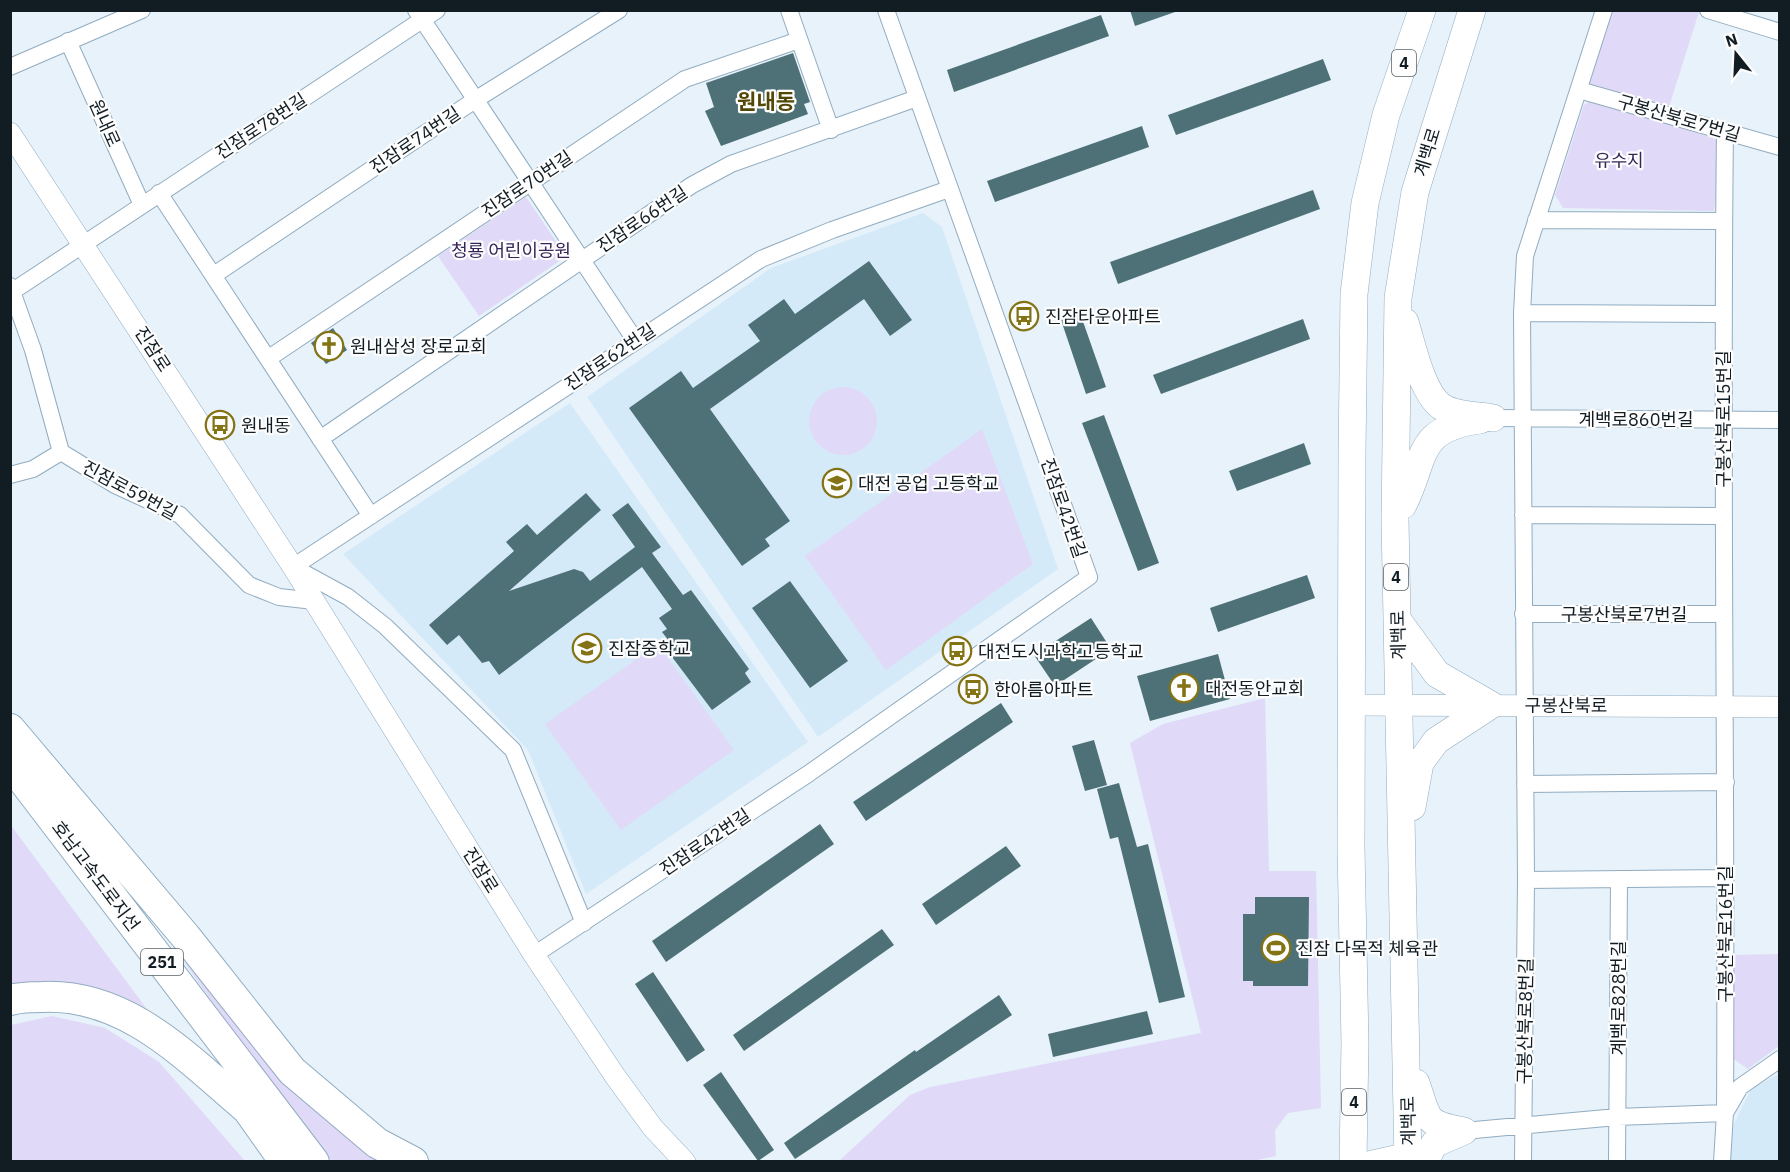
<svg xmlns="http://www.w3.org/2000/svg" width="1790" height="1172" font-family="'IBM Plex Sans','Noto Sans KR',sans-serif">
<rect width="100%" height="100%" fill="#e7f2fa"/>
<!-- built -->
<path fill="#d5eaf9" d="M923,213L942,227L1058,569L818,737L587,397L771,268Z
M570,403L808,742L586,894L528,750L343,554Z
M1779,1074V1161L1730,1162L1732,1128L1751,1089Z"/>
<!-- green -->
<path fill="#e0d9f8" d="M1694,10L1699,12L1668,110L1587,88L1609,11Z
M1592,100L1722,141L1714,211L1563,208L1555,195L1584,105Z
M526,197L564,253L558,262L479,316L438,256Z
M809 421a34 34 0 1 1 68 0a34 34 0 1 1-68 0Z
M982,429L1033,564L886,670L805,556Z
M658,644L734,750L621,830L545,724Z
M1265,698L1269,871H1316L1321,1108L1288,1113L1275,1130L1276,1156L1253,1161L838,1162L910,1095L930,1087L1201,1033L1130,743L1163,724Z
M10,824L152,1016L11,987Z
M1779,954V1046L1748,1069L1732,1058L1733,955Z
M181,958L281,1072L392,1161H332L284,1102Z
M52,1016L105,1028L159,1062L245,1161H11V1025Z"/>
<!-- building -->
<path fill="#4e7178" d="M1130,10H1175V12L1135,26Z
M1101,15L1109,36L954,92L947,70Z
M793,53L810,102L804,104L808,114L721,146L705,111L714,107L706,83Z
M1323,59L1331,80L1176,135L1168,115Z
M1142,126L1149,147L995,202L987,181Z
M1313,190L1320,209L1118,284L1110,262Z
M869,261L912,320L890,336L864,299L710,409L790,521L765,539L770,546L742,566L629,408L681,371L693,388L760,341L748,325L784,299L795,314Z
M1080,313L1106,387L1086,394L1061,320Z
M1303,319L1310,339L1161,394L1153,375Z
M333,328L347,350L326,364L311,343Z
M1104,415L1159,563L1138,571L1082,423Z
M1304,443L1311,464L1237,491L1229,471Z
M586,493L601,510L509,591L574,569L583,572L590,581L635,547L612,515L628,503L661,547L652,553L683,595L691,590L749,669L745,673L751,682L712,710L663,645L669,641L662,632L667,629L659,618L672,609L642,567L499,675L489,661L482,663L459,635L447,645L429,625L514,551L506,542L527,524L537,535Z
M1307,575L1315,598L1218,632L1210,608Z
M790,581L848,661L810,688L752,608Z
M1091,618L1111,649L1055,686L1034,655Z
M1218,654L1230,699L1150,721L1137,676Z
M1001,703L1013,722L866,821L853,802Z
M1094,740L1107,785L1085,791L1072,746Z
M1119,783L1137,847L1148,844L1185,997L1159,1003L1118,837L1110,839L1097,789Z
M820,824L834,844L666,962L652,941Z
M1006,846L1021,866L936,925L922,904Z
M1255,897H1309L1308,986H1253V981H1243V914H1255Z
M882,929L894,945L744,1051L733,1035Z
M653,972L705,1050L687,1062L635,984Z
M999,995L1012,1015L795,1159L784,1143L915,1050L916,1052Z
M1147,1011L1153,1034L1053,1057L1048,1034Z
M721,1072L774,1150L758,1161L703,1085Z"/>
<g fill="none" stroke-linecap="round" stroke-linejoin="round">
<!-- minor casing -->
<g stroke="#91acc0" stroke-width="18">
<path id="minor" d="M416,10L635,340
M789,10L831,130
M1708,10L1780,32
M68,41L142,205
M10,67L142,10
M1579,90L1780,147
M159,193L371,516
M1536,220L1724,221
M214,275L475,100L619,10
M10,286L33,350L61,452L33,469L10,475
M10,293L437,10
M1522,313L1723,314
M269,358L685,79L799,40
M1493,418L1780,420
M320,439L692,185L731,164L917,98
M61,452L115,485L180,515L249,585L279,597L314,601
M1523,515L1723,516
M1523,614H1724
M1525,784L1726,782
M1526,880L1726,878
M584,923L513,750L385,626L348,597L293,567L761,259L832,230L949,189
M534,955L808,774L1089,577L886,10
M1464,1131L1617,1117L1725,1113L1740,1087L1780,1059
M1523,1162L1526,880L1522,313L1525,256L1604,10
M1617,1162L1619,879
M1722,1162L1725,1113C1727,786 1721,459 1725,131"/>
</g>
<!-- tertiary casing -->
<g stroke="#91acc0" stroke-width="22">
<path id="tertiary" d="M10,133L293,567L534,955L615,1076L653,1128L685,1162
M1352,705L1780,707
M1368,1162L1408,1153"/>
</g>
<!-- primary casing -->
<g stroke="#91acc0" stroke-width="28">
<path id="primary" d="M1405,322C1412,344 1422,394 1442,407C1456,416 1477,415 1493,418
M1403,505C1427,458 1414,429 1480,420
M1397,619L1437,674L1491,705L1436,741L1420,763L1412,807
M1416,1083C1429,1119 1422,1123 1464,1131
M1353,1162L1355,1043L1351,848L1352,455L1354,294L1365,203L1386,115L1422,10
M1408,1162L1395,520L1398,298L1415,192L1472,10
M1425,1162L1434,1144L1464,1131"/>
</g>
<!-- motorway casing -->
<g stroke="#91acc0" stroke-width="32">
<path id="motorway" d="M10,729L186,937L292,1071L377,1143L413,1162
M10,763L314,1162
M10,1000C21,997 31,997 42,997C126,993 185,1056 245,1107
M234,1090L285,1162"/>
</g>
<!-- minor -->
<use href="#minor" stroke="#fff" stroke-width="16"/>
<!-- tertiary -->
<use href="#tertiary" stroke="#fff" stroke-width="21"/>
<!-- primary -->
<use href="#primary" stroke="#fff" stroke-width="27"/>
<!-- motorway -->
<use href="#motorway" stroke="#fff" stroke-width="30"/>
</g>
<!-- icons -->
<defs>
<g id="bus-ring" transform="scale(1.5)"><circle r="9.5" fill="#fdfdfd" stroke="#837314" stroke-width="1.5"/><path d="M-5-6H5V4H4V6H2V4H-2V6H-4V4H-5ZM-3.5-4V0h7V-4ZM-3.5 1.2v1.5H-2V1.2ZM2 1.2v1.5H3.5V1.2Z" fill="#837314"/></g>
<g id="church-ring" transform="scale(1.5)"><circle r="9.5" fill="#fdfdfd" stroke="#837314" stroke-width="1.5"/><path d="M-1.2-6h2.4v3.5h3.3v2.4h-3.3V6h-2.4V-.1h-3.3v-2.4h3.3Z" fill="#837314"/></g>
<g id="school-ring" transform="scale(1.5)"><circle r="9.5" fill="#fdfdfd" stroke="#837314" stroke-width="1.5"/><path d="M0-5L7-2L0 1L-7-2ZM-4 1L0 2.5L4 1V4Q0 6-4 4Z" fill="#837314"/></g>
<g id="stadium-ring" transform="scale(1.5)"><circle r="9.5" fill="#fdfdfd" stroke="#837314" stroke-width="1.5"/><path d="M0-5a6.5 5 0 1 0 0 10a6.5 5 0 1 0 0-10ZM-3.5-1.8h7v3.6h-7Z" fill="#837314"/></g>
</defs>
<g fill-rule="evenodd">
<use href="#bus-ring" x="1024" y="316"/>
<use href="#church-ring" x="329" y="346"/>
<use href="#bus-ring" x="220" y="425"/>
<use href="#school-ring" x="837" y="483"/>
<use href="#school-ring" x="587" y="648"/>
<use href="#bus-ring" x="957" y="651"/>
<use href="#church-ring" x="1184" y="688"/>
<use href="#bus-ring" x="973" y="689"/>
<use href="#stadium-ring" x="1276" y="948"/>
</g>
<g text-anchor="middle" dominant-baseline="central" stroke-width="4.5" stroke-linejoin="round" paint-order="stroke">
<!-- shield labels -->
<g fill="#fdfdfd" stroke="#586064" stroke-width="1.5">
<rect x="1392" y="50" width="24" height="26" rx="4.5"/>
<rect x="1384" y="564" width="24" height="26" rx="4.5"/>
<rect x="141" y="949" width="42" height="26" rx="4.5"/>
<rect x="1342" y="1089" width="24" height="26" rx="4.5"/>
</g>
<g font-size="16" font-weight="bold" fill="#111c23">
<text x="1404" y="63">4</text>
<text x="1396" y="577">4</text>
<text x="162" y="962">251</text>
<text x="1354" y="1102">4</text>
</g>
<!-- street labels -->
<g font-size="18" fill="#111c23" stroke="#fdfdfd">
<text transform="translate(1679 118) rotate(16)">구봉산북로7번길</text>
<text transform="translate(105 123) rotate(66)">원내로</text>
<text transform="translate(261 126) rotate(-33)">진잠로78번길</text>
<text transform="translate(415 140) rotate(-34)">진잠로74번길</text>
<text transform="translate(1427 152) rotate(-73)">계백로</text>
<text transform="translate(527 184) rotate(-34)">진잠로70번길</text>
<text transform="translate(642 219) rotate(-34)">진잠로66번길</text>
<text transform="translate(153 349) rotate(57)">진잠로</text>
<text transform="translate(610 357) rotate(-34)">진잠로62번길</text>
<text x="1636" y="419">계백로860번길</text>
<text transform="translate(1723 419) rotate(-90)">구봉산북로15번길</text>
<text transform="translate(130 490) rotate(28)">진잠로59번길</text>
<text transform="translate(1064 508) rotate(71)">진잠로42번길</text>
<text x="1624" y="614">구봉산북로7번길</text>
<text transform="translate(1398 635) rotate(-91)">계백로</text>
<text x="1566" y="705">구봉산북로</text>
<text transform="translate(705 842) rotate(-34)">진잠로42번길</text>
<text transform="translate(481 870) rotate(58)">진잠로</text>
<text transform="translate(96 876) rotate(53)">호남고속도로지선</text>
<text transform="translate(1725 934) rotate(-90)">구봉산북로16번길</text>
<text transform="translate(1618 998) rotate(-90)">계백로828번길</text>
<text transform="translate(1525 1021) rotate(-89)">구봉산북로8번길</text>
<text transform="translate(1408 1121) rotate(-91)">계백로</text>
</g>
<!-- park labels -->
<g font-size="18" fill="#372659" stroke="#fdfdfd">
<text x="1619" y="160">유수지</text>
<text x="511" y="250">청룡 어린이공원</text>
</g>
<!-- poi labels -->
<g font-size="18" fill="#111c23" stroke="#fdfdfd" text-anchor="start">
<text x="1045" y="316">진잠타운아파트</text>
<text x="350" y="346">원내삼성 장로교회</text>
<text x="241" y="425">원내동</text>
<text x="858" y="483">대전 공업 고등학교</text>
<text x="608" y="648">진잠중학교</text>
<text x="978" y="651">대전도시과학고등학교</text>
<text x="1205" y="688">대전동안교회</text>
<text x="994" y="689">한아름아파트</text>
<text x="1297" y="948">진잠 다목적 체육관</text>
</g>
<!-- quarter labels -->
<g font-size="21" font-weight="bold" fill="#524704" stroke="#fdfdfd">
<text x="766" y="101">원내동</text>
</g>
</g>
<!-- border -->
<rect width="1790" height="1172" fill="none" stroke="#111c23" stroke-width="24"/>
<!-- north arrow -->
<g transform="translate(1736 54) rotate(342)" stroke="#fdfdfd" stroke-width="4.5" paint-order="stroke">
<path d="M0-4.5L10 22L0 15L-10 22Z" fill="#111c23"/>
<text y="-9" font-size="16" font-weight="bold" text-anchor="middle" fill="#111c23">N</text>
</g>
</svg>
